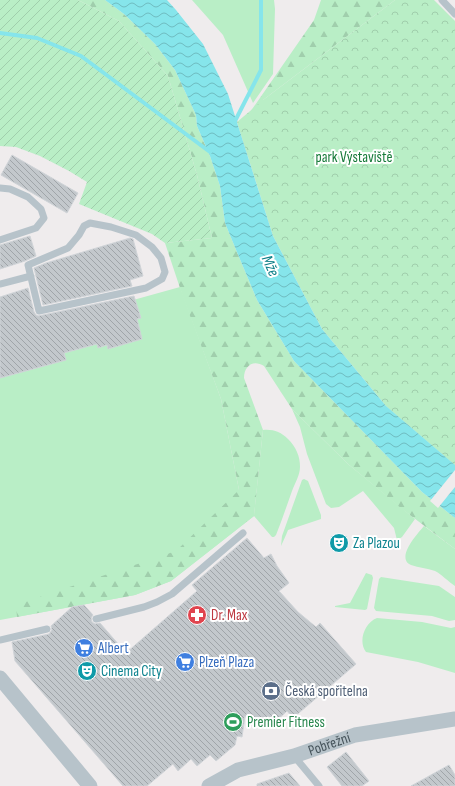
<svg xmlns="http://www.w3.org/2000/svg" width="455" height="786" font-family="'Sofia Sans Condensed',sans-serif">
<defs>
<pattern id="forest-firs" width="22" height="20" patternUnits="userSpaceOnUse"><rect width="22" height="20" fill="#b9eec6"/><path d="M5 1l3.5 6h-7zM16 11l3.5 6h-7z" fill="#a0ceac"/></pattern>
<pattern id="park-crowns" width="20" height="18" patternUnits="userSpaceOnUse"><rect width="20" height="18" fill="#b9eec6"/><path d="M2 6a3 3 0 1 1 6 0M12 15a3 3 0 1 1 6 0" fill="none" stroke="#a0ceac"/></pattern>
<pattern id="garden-furrows" width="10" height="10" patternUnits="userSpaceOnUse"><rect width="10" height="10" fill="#b9eec6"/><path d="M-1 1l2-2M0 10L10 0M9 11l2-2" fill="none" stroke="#a0ceac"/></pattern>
<pattern id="water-waves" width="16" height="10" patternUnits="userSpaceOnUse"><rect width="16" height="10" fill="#86e5eb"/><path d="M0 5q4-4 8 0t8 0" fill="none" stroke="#6fbcc1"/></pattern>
<pattern id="building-back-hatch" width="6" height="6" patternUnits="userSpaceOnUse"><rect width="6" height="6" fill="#c3c8cc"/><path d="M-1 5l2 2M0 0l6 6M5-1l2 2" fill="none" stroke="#a0a5a9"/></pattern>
</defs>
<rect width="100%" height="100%" fill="#efeced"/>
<!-- grass -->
<path fill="#b9eec6" d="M192,0H274L275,9L273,74L253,103L223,35Z
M180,287L221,399L239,490L254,515L263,430C273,429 281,432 288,439C296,447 300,456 300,467C300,475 295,483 292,491C287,505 282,520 276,535L274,537H272L254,516L171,581L135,595L0,620V337Z
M292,409L348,464L415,519L402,537L397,540L394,528L363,491L339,507L331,508L326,504L307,454L300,427Z
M304,479L308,481L321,515V519L288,530L286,535L281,546L282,536L302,480Z
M424,526L455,549V586C449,582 441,574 435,571C427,568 419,568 411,565C395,558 418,533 424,526Z
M366,573L372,575L373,578L367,609L365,610L335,607V606L350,603Z
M381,577L439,586L455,597V620L449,621L432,616L376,611L374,608L379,579Z
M377,618L422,622L451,628L455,627V673L418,662L366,652C358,642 364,623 377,618Z"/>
<!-- forest -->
<path fill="url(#forest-firs)" d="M78,0H105L124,14L155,44L175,70L196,115L197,126L210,156L220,186L225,223L239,257L257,300L294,361L422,492L455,518V549L402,509L348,464L292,409L264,366C253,359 244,366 244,378L263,430L254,516L171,581L135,595L17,617L16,605L176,551L239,490L221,399L183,297L165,243L212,238L197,175L168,76L119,21Z
M321,0H395L263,100L455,465L386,406L247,153L239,128L314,20Z"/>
<!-- park -->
<path fill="url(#park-crowns)" d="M395,0H434L455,21V465L386,406L322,329L273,236L237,122L263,100Z"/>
<!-- garden -->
<path fill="url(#garden-furrows)" d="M0,0H78L119,21L168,76L197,175L212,238L165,243L152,234L79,204L87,182L69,171L40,156L16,147L0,146Z"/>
<!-- water -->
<path fill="url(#water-waves)" d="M105,0H167L176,10L203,44L228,94L273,236L322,329L386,406L455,465V518L422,492L294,361L257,300L239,257L225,223L220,186L210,156L197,126L196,115L175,70L155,44L124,14Z"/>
<!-- pier -->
<path fill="#efeced" d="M455,470V487L438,508L430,501Z"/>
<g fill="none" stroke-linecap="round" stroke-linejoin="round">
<!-- stream -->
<path stroke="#86e5eb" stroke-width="4" d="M0,33L37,38L81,56L210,152
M234,123L261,70V0"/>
</g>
<!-- building -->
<path fill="url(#building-back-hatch)" stroke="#d0d4d8" d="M12,155L78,193L67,213L1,175Z
M30,236L36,256L25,261L0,269V245Z
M130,238L133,239L143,276L130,280L132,286L43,305L34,268L46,263Z
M28,288L34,312L36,315L38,316L134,296L141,318L137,319L142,339L108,349L107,345L98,348L97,344L64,353L66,360L0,378V297Z
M247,538L264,558L271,554L277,566L289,583L279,591L298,612L316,627L320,623L356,664L293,718L287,711L274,723L268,716L255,728L245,716L242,737L237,736L235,745L216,761L210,755L197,766L191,759L178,771L173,764L147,786H123L15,661L12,642L49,634L52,630L51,626L72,607L84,605L93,615L91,618L92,622L95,624L100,623L126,653L197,591L192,585Z
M346,752L369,781L362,786H342L327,767Z
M449,765L455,775V786H411Z
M289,773L300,786H257V784Z"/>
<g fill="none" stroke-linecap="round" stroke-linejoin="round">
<!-- lane -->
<path stroke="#b7c3ca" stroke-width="7" d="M442,0L455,14
M0,188L10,189L28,197L41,209L44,218L36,228L0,240
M90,223L111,227L136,235L152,247L161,258L165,272L162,279L146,288L39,311L28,265L68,248L79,235L84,226Z
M0,284L31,276
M96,619L144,607L157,602L172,594L243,533
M0,640L47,629
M294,756L319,786"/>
<!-- street -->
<g stroke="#b7c3ca" stroke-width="15">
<path d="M0,678L90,786"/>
<path id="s1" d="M209,786L238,770L294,756L355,735L455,719"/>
</g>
</g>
<!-- icons -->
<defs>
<g id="theatre-disc" transform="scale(1)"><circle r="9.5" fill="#0f9aa8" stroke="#fff"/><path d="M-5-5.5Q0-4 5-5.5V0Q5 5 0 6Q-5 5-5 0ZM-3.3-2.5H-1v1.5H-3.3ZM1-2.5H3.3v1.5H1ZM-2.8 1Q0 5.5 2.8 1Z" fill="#fff"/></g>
<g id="pharmacy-disc" transform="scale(1)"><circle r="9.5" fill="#e0444e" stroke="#fff"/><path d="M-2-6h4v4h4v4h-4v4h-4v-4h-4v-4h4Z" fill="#fff"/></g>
<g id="supermarket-disc" transform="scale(1)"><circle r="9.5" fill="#3f7fe0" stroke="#fff"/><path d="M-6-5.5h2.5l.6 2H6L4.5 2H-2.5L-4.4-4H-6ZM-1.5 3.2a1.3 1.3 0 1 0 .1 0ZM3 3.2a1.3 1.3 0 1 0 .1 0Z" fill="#fff"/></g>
<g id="bank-disc" transform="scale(1)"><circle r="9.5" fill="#5c6f8a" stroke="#fff"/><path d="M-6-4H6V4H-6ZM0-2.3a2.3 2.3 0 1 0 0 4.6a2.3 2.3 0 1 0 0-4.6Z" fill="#fff"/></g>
<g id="stadium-disc" transform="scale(1)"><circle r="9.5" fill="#2e9e5b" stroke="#fff"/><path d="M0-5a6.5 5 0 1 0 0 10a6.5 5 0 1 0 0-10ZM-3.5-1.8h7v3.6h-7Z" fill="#fff"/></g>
</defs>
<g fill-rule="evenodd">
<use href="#theatre-disc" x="339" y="543"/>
<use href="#pharmacy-disc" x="197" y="615"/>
<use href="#supermarket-disc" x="84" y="648"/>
<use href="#supermarket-disc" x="185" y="662"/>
<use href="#theatre-disc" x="87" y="671"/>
<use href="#bank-disc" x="271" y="691"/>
<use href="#stadium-disc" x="233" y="722"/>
</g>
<g text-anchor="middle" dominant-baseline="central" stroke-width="4" stroke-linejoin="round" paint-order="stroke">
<!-- park labels -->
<g font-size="15" fill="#167a39" stroke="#fff">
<text x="354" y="157">park Výstaviště</text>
</g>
<!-- culture labels -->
<g font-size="15" fill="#0d838f" stroke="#fff" text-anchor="start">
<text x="353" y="543">Za Plazou</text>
<text x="101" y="671">Cinema City</text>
</g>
<!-- health labels -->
<g font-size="15" fill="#be3a42" stroke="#fff" text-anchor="start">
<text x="211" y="615">Dr. Max</text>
</g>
<!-- shop labels -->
<g font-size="15" fill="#366cbe" stroke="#fff" text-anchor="start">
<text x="98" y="648">Albert</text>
<text x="199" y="662">Plzeň Plaza</text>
</g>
<!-- service labels -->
<g font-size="15" fill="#4e5e75" stroke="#fff" text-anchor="start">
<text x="285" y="691">Česká spořitelna</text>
</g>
<!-- leisure labels -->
<g font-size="15" fill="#27864d" stroke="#fff" text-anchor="start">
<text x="247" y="722">Premier Fitness</text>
</g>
<!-- street labels -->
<g font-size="15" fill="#45535a" stroke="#fff">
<text stroke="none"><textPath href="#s1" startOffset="128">Pobřežní</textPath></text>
</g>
<!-- water labels -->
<g font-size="16" font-style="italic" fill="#0d7f87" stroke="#fff">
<text transform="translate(270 266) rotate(66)">Mže</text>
</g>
</g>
</svg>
